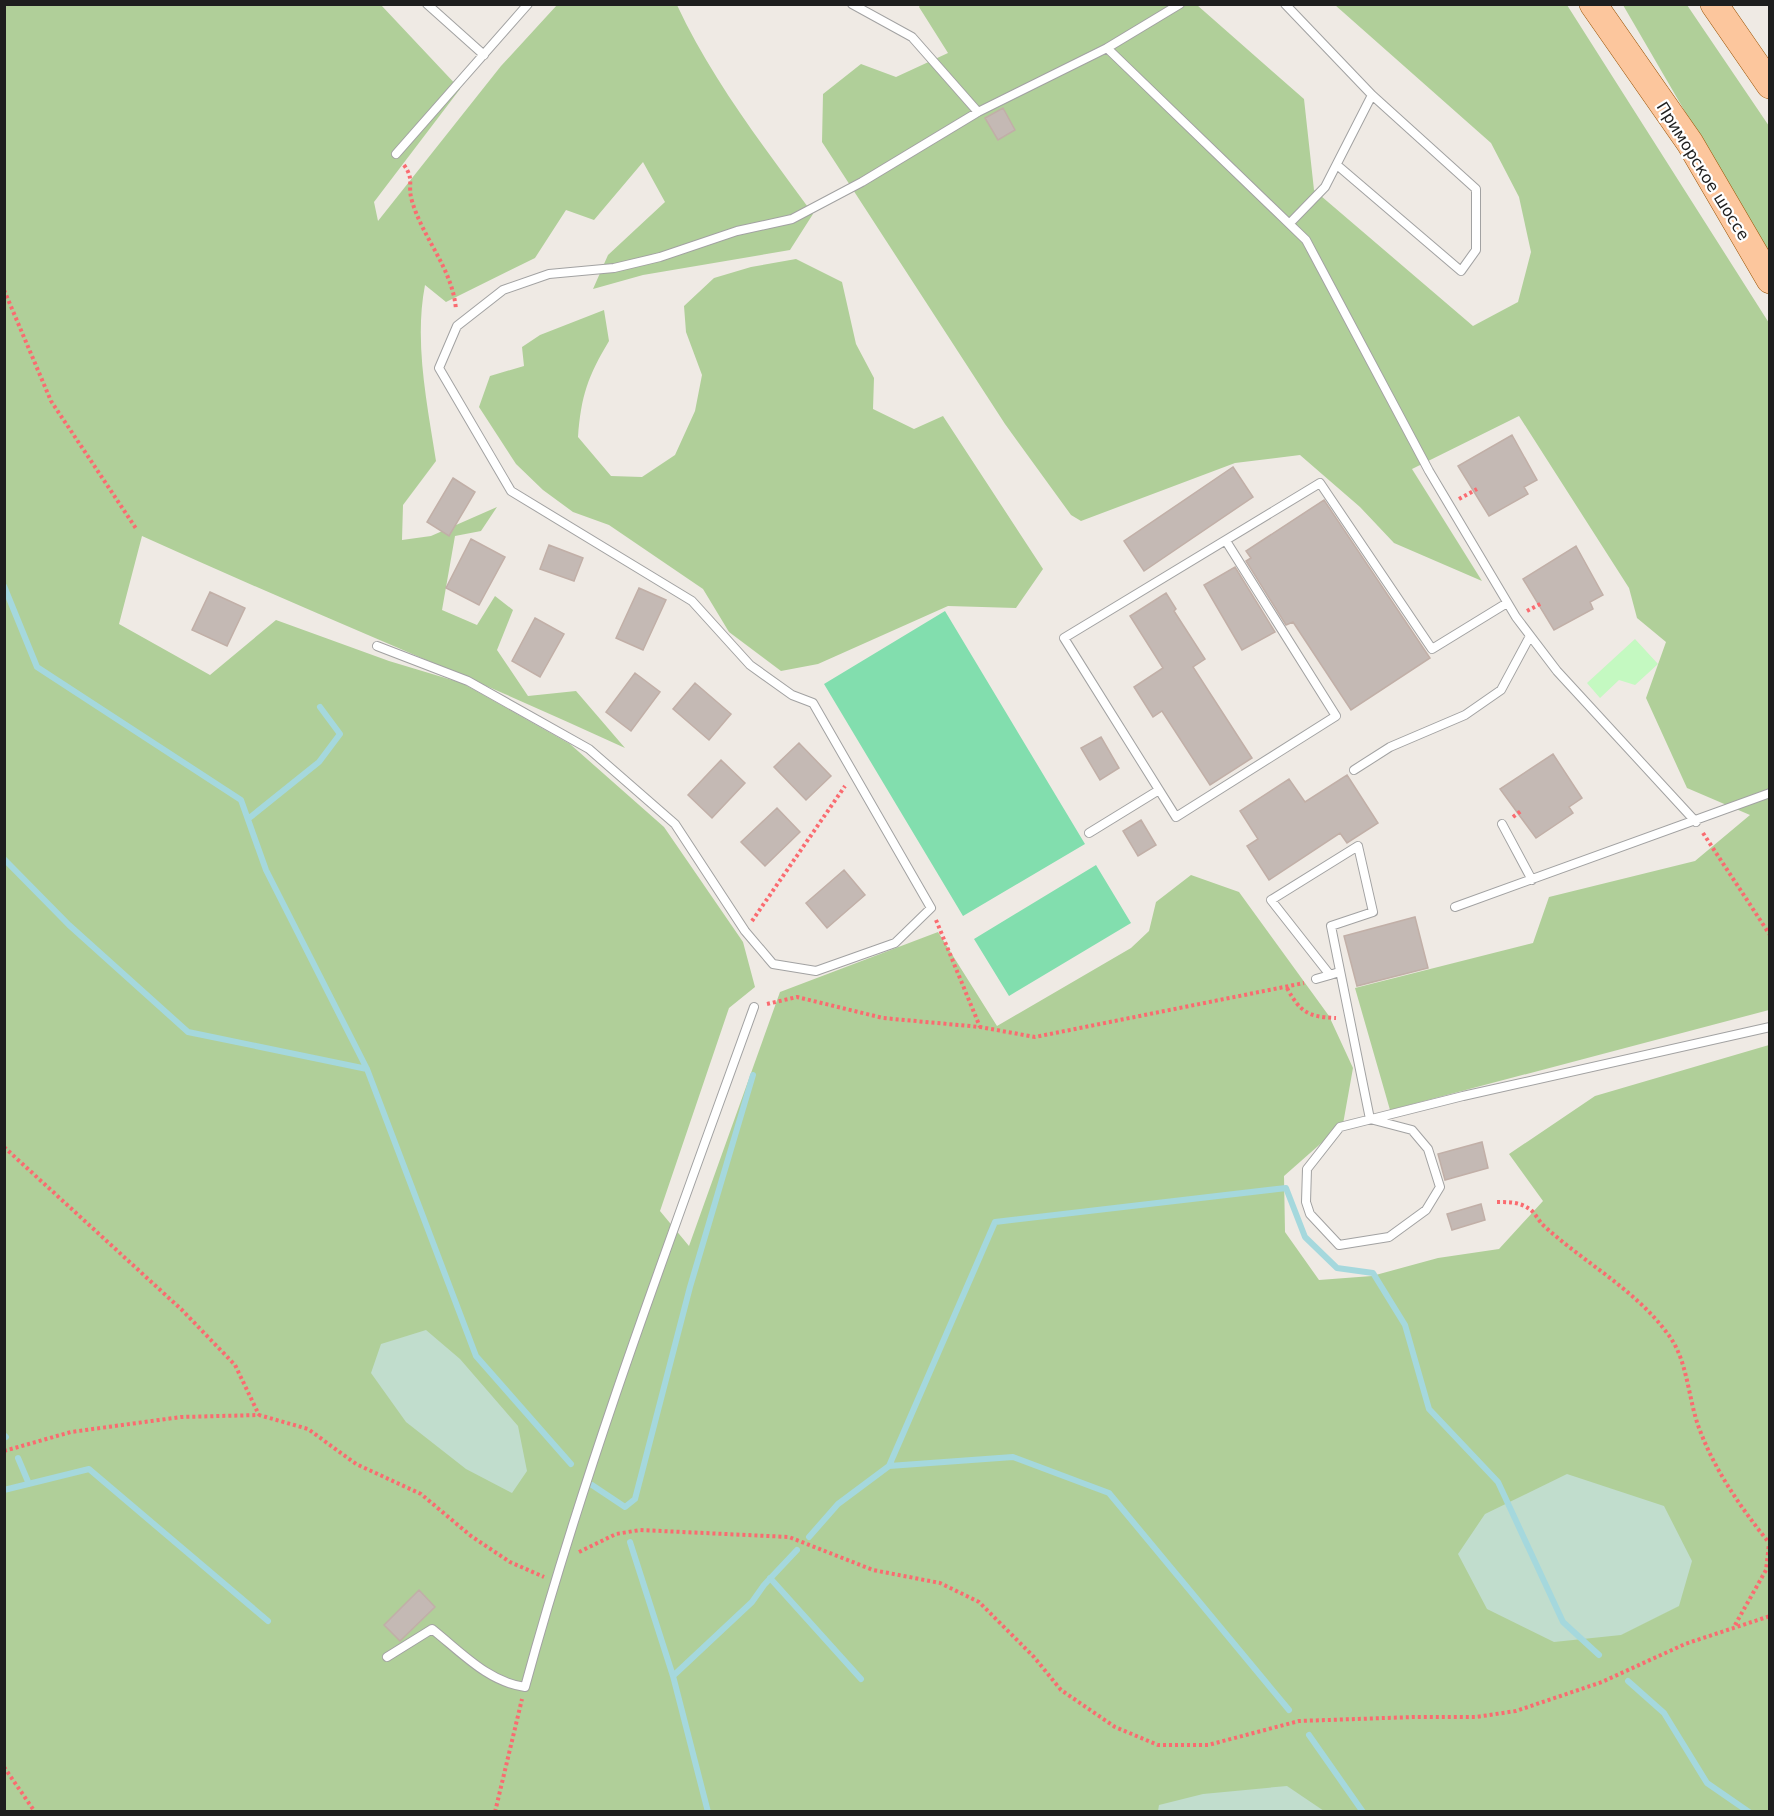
<svg xmlns="http://www.w3.org/2000/svg" width="1774" height="1816" font-family="'DejaVu Sans',sans-serif">
<rect width="100%" height="100%" fill="#efeae4"/>
<!-- forest -->
<path fill="#b0cf99" d="M5,5H381L460,89L374,202L378,221L501,66L557,5H677C712,80 764,147 813,214L790,250L643,275L593,289L608,255L665,202L643,162L594,220L566,210L535,258L446,302L425,285C414,342 427,403 436,461L403,505L402,540L431,536L497,507L481,531L455,536L442,610L477,625L495,596L513,610L497,650L528,696L576,691L625,748C465,674 302,609 142,536L119,624L210,675L276,620L389,661L462,683L570,744L664,827L743,942L755,987L729,1008L660,1211L689,1246L780,992L938,932L997,1026L1131,948L1149,931L1156,902L1191,875L1239,892L1329,1016L1353,1068L1343,1124L1284,1176L1285,1232L1319,1280L1372,1276L1438,1258L1499,1249L1543,1201L1509,1154L1595,1096L1769,1045V1811L5,1812Z
M920,5H1197L1304,99L1314,190L1473,326L1518,302L1531,252L1519,197L1491,143L1335,5H1567L1769,323V1010L1390,1110L1355,988L1533,943L1549,897L1695,861L1750,815L1687,788L1646,698L1666,642L1637,618L1629,588L1519,416L1412,469L1482,581L1394,543L1360,507L1300,455L1235,463L1081,521L1071,515L1005,424L822,142L823,94L861,64L896,77L948,53L919,7Z
M1623,5H1687L1769,126V256Z
M796,259L842,282L856,344L874,378L873,409L914,429L943,416L1043,569L1016,608L948,606L818,664L781,671L729,632L703,589L609,525L573,512L543,490L516,464L479,407L490,376L524,366L522,347L540,335L604,310L609,341C588,376 581,396 578,437L611,476L642,477L675,455L695,411L702,375L686,332L684,306L714,278L751,267Z"/>
<!-- wetland -->
<path fill="#c1ddcd" d="M426,1330L460,1359L518,1426L527,1471L512,1493L466,1469L406,1422L371,1373L381,1344Z
M1567,1474L1664,1506L1692,1561L1679,1606L1621,1635L1554,1642L1487,1609L1458,1554L1485,1514Z
M1287,1786L1324,1811H1158L1159,1805L1203,1794Z"/>
<!-- park -->
<path fill="#c4f9c1" d="M1635,639L1658,664L1635,685L1619,680L1600,698L1587,683Z"/>
<!-- pitch -->
<path fill="#82deae" d="M945,611L1085,844L963,916L824,684Z
M1096,865L1131,923L1009,996L974,939Z"/>
<g fill="none" stroke-linecap="round" stroke-linejoin="round">
<!-- stream -->
<path stroke="#a5d8dd" stroke-width="6" d="M4,586L37,667L241,800L266,870L367,1069L476,1356L571,1464
M248,819L319,762L340,734L320,707
M4,859L69,925L188,1032L367,1069
M4,1435L6,1437
M18,1458L29,1484
M889,1466L1013,1457L1109,1493L1289,1710
M592,1485L625,1507L635,1499L690,1287L753,1075
M4,1490L89,1469L268,1621
M809,1537L838,1504L889,1466L995,1222L1286,1188L1305,1237L1337,1268L1373,1273L1405,1325L1429,1409L1498,1482L1563,1622L1599,1655
M630,1542L673,1676
M770,1578L861,1679
M1628,1681L1664,1713L1707,1783L1749,1812
M1309,1735L1363,1812
M708,1812L673,1676L752,1602L764,1585L797,1550"/>
</g>
<!-- building -->
<path fill="#c4b9b4" stroke="#c1afa7" stroke-width="1.5" d="M1003,108L1015,130L998,140L985,118Z
M1512,435L1537,480L1524,487L1528,494L1489,516L1458,466Z
M1233,467L1253,497L1144,571L1124,541Z
M453,478L475,492L449,536L427,522Z
M1324,500L1430,658L1351,710L1293,622L1286,625L1246,561L1251,558L1246,551Z
M471,539L505,557L479,605L446,588Z
M549,545L583,558L574,581L540,569Z
M1576,546L1603,595L1590,602L1593,609L1554,630L1523,579Z
M1235,567L1275,632L1242,650L1204,585Z
M639,588L666,600L643,650L616,638Z
M210,592L245,608L227,646L192,630Z
M1166,593L1176,609L1174,611L1205,659L1193,667L1252,758L1210,785L1162,711L1153,717L1134,687L1163,668L1130,616Z
M535,618L564,634L540,677L512,661Z
M635,673L660,692L631,731L606,712Z
M695,683L731,714L709,740L673,709Z
M1101,737L1119,768L1100,780L1081,748Z
M799,743L831,776L806,800L774,767Z
M1553,754L1582,798L1569,807L1573,813L1536,838L1500,789Z
M721,760L745,783L712,818L688,795Z
M1347,775L1378,823L1347,843L1340,833L1269,880L1247,846L1258,839L1240,811L1289,779L1305,802Z
M777,808L800,832L765,866L741,842Z
M1141,820L1156,845L1138,856L1123,831Z
M844,870L865,895L827,928L806,903Z
M1415,917L1428,968L1357,986L1344,936Z
M1482,1142L1488,1168L1445,1180L1438,1154Z
M1481,1204L1485,1220L1452,1230L1447,1214Z
M419,1590L435,1607L400,1641L384,1625Z"/>
<g fill="none" stroke-linecap="round" stroke-linejoin="round">
<!-- service casing -->
<g stroke="#a2a2a2" stroke-width="10">
<path id="service" d="M427,4L484,55
M852,4L912,37L978,112
M1180,4L1107,48L1306,240L1429,471L1516,617L1557,671L1696,822
M1285,4L1372,95L1476,189V250L1461,271L1337,165
M396,154L528,4
M1290,223L1325,187L1372,95
M1226,541L1336,716L1176,817L1064,638L1320,483L1432,649L1507,603
M377,646L468,681L589,749L675,824L745,931L773,964L816,971L895,943L931,908L813,703L792,695L750,665L692,601L511,491L439,368L457,326L503,290L549,274L614,268L660,257L737,231L792,219L862,182L978,112L1107,48
M1354,770L1390,747L1465,715L1501,690L1530,636
M1502,824L1532,880
M1089,833L1159,790
M1455,907L1770,793
M1339,972L1330,975L1271,900L1358,846L1373,912L1331,926L1370,1119
M1316,979L1330,975
M1370,1119L1412,1130L1428,1149L1440,1187L1426,1210L1389,1237L1339,1245L1310,1214L1306,1202L1307,1169L1340,1127L1463,1096L1770,1027
M387,1657L432,1629C461,1652 488,1682 525,1687C588,1456 673,1232 754,1007"/>
</g>
<!-- primary casing -->
<g stroke="#985100" stroke-width="28">
<path id="primary" d="M1593,4L1690,143L1770,280
M1714,4L1770,85"/>
</g>
<!-- path -->
<path stroke="#fa6b70" stroke-width="4" stroke-dasharray="3 3" stroke-linecap="butt" d="M404,165C415,180 407,185 412,201C423,239 453,269 456,310
M4,290L51,401L137,530
M1459,499L1477,489
M1527,611L1542,603
M1513,817L1521,811
M1703,833L1770,935
M936,920L980,1027
M752,921L845,786
M1287,988C1300,1012 1308,1017 1336,1018
M767,1004L797,997L883,1018L980,1027L1035,1037L1304,983
M4,1147L182,1310L235,1365L259,1415
M1497,1202C1508,1202 1519,1202 1528,1208C1534,1211 1538,1220 1543,1225C1584,1263 1637,1290 1670,1337C1688,1363 1688,1398 1699,1428C1715,1471 1741,1508 1770,1544
M4,1451L71,1432L181,1417L259,1415L308,1429L356,1464L421,1494L471,1536L510,1562L544,1577
M579,1552L616,1534L640,1530L789,1537L873,1570L940,1583L979,1602L1034,1657L1061,1690L1115,1727L1158,1745H1208L1299,1721L1414,1717H1476L1516,1711L1602,1682L1685,1644L1770,1616
M1735,1625L1766,1570L1769,1544
M4,1767L35,1812
M495,1812L522,1699"/>
<!-- service -->
<use href="#service" stroke="#fff" stroke-width="8"/>
<!-- primary -->
<use href="#primary" stroke="#fcc69d" stroke-width="27"/>
</g>
<g text-anchor="middle" dominant-baseline="central" stroke-width="4.5" stroke-linejoin="round" paint-order="stroke">
<!-- street labels -->
<g font-size="16" fill="#1e1e1e" stroke="#fff">
<text transform="translate(1703 171) rotate(58)">Приморское шоссе</text>
</g>
</g>
<!-- border -->
<rect width="1774" height="1816" fill="none" stroke="#1e1e1e" stroke-width="12"/>
</svg>
